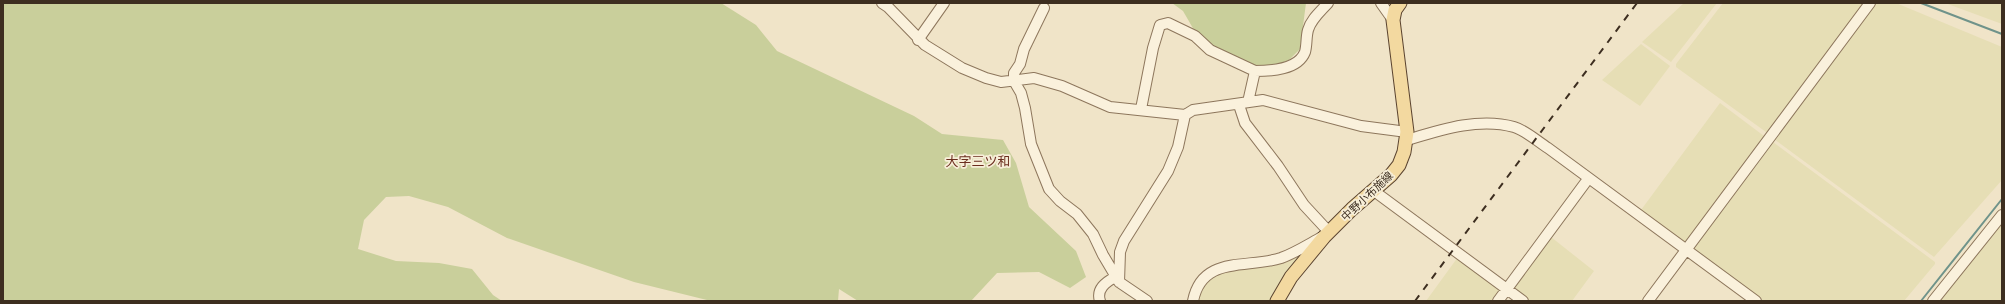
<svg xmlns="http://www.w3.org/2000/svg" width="2005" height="304" font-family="Merriweather,'Noto Sans JP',serif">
<rect width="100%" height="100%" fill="#f0e4c8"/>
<!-- farmland -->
<path fill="#e6deb5" d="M1684,3H1717L1671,62L1642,42Z
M1723,3H1866L1769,132H1766L1676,67V64Z
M1874,3H1896L2002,47V180L1934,257L1774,139Z
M1945,3H2002V24Z
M1641,44L1670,66L1640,106L1602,80Z
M1720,103L1764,136L1765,138L1687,243H1684L1641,210Z
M1773,142L1935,262V264L1904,301H1762L1692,249Z
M2002,221V301H1939Z
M1551,237L1594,271L1572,301H1531L1515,290V286Z
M1310,247L1272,301H1197L1200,289L1207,279L1219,273Z
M1458,257L1500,287V292L1493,301H1426Z"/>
<!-- green -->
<path fill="#c9cf9b" d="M3,3H721L756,25L777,51L914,116L942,134L1003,140L1016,163L1029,207L1076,251L1086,277L1070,288L1039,272L997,273L971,301H858L839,289L838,301H711L634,282L507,238L448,207L409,196L386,197L364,220L358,249L396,261L439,263L472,269L493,295L502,301H3Z
M1172,3H1306L1300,49L1289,60L1276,65L1255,66L1215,47L1194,30L1183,11Z"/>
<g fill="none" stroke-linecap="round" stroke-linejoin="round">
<!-- stream -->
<path stroke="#6f938a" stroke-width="2" d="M1921,3L2002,34
M1921,301L2002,199"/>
<!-- minor casing -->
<g stroke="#8d765c" stroke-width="12">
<path id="minor" d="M882,3L888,7L925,45L962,68L986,78L1001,82L1034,78L1062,86L1110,107L1185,115L1193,110L1263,100L1361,126L1407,132
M1381,3L1393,20
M1044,8L1024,49L1020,64L1014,73V81L1021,93L1025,108L1031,144L1049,189L1060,201L1077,214L1093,234L1103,255L1119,282L1147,301
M918,40L944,3
M1248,102L1255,71C1271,71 1298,70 1305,52C1307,45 1306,37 1308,30C1311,19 1321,11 1328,3
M1239,105L1245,123L1278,166L1304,205L1329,232
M1141,109L1153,48L1160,25L1168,23L1195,36L1210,50L1255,71
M1407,140C1440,130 1479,117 1514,127C1525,130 1537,141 1548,148L1756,301
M1374,191L1523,301
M1119,282L1120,252L1124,241L1168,171L1178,147L1185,115
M1100,301C1096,289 1106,282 1115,277
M1193,301C1202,255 1247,269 1281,258C1295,253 1309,244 1322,237
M1498,301L1588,179
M1648,301L1870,3
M1933,301L2002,215"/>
</g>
<!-- major casing -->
<g stroke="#5b4430" stroke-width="15">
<path id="major" d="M1277,301L1291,277L1324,237L1352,209L1391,175L1399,165L1404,152L1407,132L1393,20L1395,10L1400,3"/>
</g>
<!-- minor -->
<use href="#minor" stroke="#faf1dc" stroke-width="10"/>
<!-- major -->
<use href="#major" stroke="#f3d9a0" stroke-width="13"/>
<!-- rail -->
<path stroke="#3d2e20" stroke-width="2" stroke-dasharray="7 7" stroke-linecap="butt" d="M1415,301L1637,3"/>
</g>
<g text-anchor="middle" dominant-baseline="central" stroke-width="3.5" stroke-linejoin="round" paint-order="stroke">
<!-- street labels -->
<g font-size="11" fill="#3d2e20" stroke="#f7eed8">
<text transform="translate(1367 196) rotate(-43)">中野小布施線</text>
</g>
<!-- quarter labels -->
<g font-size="13" fill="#6b2e1e" stroke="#f7eed8">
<text x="978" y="161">大字三ツ和</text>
</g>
</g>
<!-- border -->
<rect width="2005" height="304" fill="none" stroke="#3d2e20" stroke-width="8"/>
</svg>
